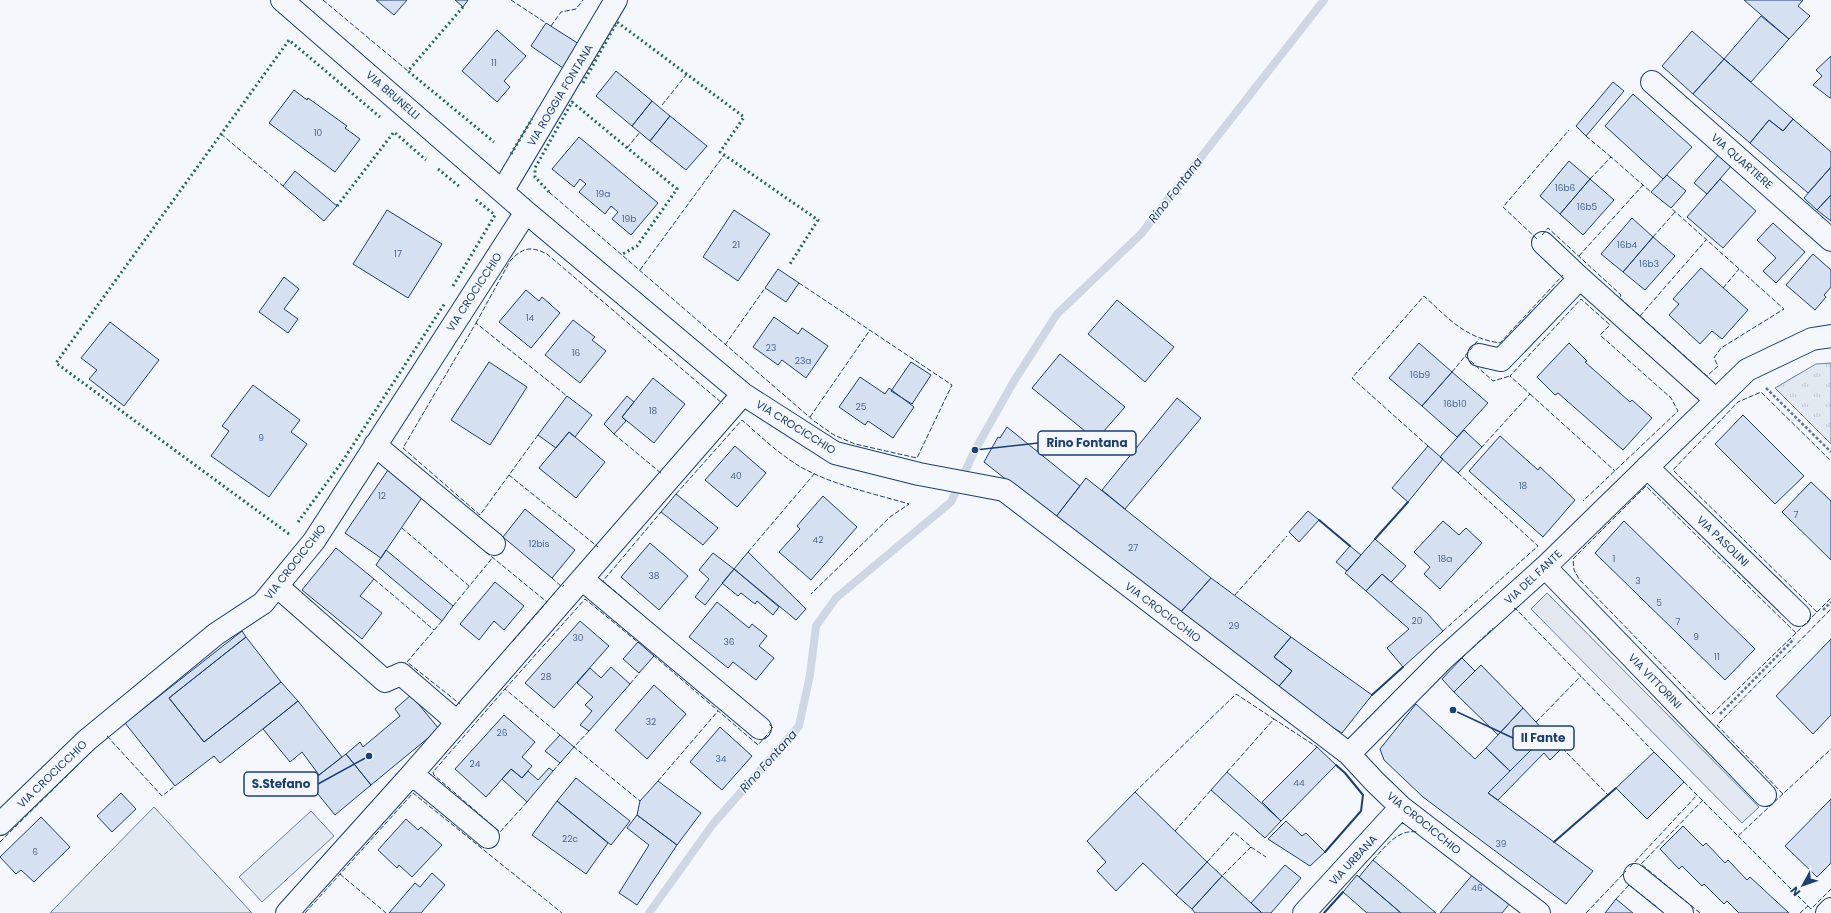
<svg xmlns="http://www.w3.org/2000/svg" width="1831" height="913" font-family="Poppins,sans-serif">
<defs>
<pattern id="park-tufts" width="24" height="20" patternUnits="userSpaceOnUse"><rect width="24" height="20" fill="#e3e9f0"/><path d="M3 7l-1-3M5 7V3M7 7l1-3M15 17l-1-3M17 17v-4M19 17l1-3" fill="none" stroke="#c2c9d1"/></pattern>
</defs>
<rect width="100%" height="100%" fill="#f4f7fb"/>
<!-- grass -->
<path fill="#e3e9f0" stroke="#687fa3" d="M154,807L252,913H50Z
M311,811L334,836L262,902L239,877Z"/>
<!-- park -->
<path fill="url(#park-tufts)" stroke="#687fa3" d="M1831,363V444L1775,388L1816,364Z"/>
<!-- parking -->
<path fill="#e3e8f0" stroke="#687fa3" d="M1547,593L1759,807L1742,823L1531,609Z"/>
<g fill="none" stroke-linecap="round" stroke-linejoin="round">
<!-- stream -->
<path stroke="#cfd7e4" stroke-width="8" d="M649,913L713,824L799,726L810,675L816,626L836,598L951,502L975,450L1014,381L1057,314L1141,234L1324,0"/>
</g>
<!-- building -->
<path fill="#d5e0f0" stroke="#1d3f73" d="M376,0H407L394,15Z
M455,0H468L463,7Z
M1744,0H1803L1798,6L1810,16L1789,39Z
M1761,16L1789,39L1751,82L1724,59Z
M546,23L579,44L563,68L531,46Z
M497,30L526,56L504,81L510,87L497,102L462,71Z
M1692,31L1724,59L1693,94L1662,66Z
M1831,56V98H1830L1813,85L1822,76L1816,70Z
M1724,59L1793,119L1783,131L1769,120L1750,143L1693,94Z
M616,71L652,101L632,126L596,96Z
M1613,82L1624,91L1586,136L1576,126Z
M294,90L307,100L308,98L347,126L345,128L360,139L335,172L269,123Z
M1633,94L1692,147L1663,179L1605,126Z
M652,101L670,116L650,141L632,126Z
M670,116L707,146L686,170L650,141Z
M1793,119L1831,152V167L1808,193L1750,143L1769,120L1783,131Z
M579,137L658,203L631,235L612,219L618,212L611,206L605,214L579,192L586,184L580,179L574,187L552,169Z
M1719,154L1732,165L1707,194L1694,183Z
M1569,161L1590,179L1560,214L1540,196Z
M1831,167V195L1817,210L1804,198Z
M295,171L337,206L324,221L283,186Z
M1667,175L1686,191L1671,208L1651,192Z
M1590,179L1614,200L1583,235L1560,214Z
M1720,179L1756,211L1723,248L1687,217Z
M1831,195V221L1817,210Z
M387,210L442,244L408,298L353,264Z
M734,210L770,234L738,281L703,257Z
M1632,218L1653,237L1623,272L1601,254Z
M1773,223L1805,252L1776,283L1763,271L1776,258L1757,240Z
M1653,237L1675,256L1645,290L1623,272Z
M1813,254L1831,270V287L1824,295L1826,297L1815,310L1786,285Z
M1701,268L1748,310L1722,339L1712,331L1700,344L1669,315L1679,304L1673,299Z
M778,269L799,283L786,302L765,288Z
M284,277L299,289L284,309L298,319L288,333L259,312Z
M526,290L539,301L542,297L560,313L531,348L499,322Z
M1117,300L1174,347L1145,382L1088,334Z
M774,317L798,334L802,328L828,346L806,378L782,360L778,365L753,347Z
M573,320L595,337L592,340L606,351L580,383L545,355Z
M110,322L159,360L124,406L89,379L97,370L81,358Z
M1419,343L1452,372L1422,406L1389,378Z
M1569,343L1587,361L1585,362L1630,402L1632,400L1652,418L1623,450L1558,393L1555,395L1537,377Z
M1060,354L1125,407L1096,440L1032,388Z
M489,362L527,387L490,445L451,420Z
M911,362L931,375L912,404L891,391Z
M1452,372L1488,403L1457,437L1422,406Z
M860,377L885,394L889,388L914,407L893,438L868,421L865,425L839,407Z
M653,378L685,404L654,443L622,417Z
M253,385L300,420L291,432L307,444L269,497L211,456L229,431L222,426Z
M567,396L592,415L575,437L569,432L556,448L538,435Z
M627,396L634,402L622,417L626,421L614,434L604,424Z
M1177,398L1201,418L1125,509L1102,490Z
M1743,415L1804,476L1775,504L1715,444Z
M1007,427L1080,486L1055,518L984,462L998,437L1000,438Z
M1464,430L1482,447L1458,473L1440,457Z
M569,432L605,462L576,498L539,468Z
M1500,436L1538,470L1540,467L1575,500L1543,537L1469,471Z
M735,446L766,473L737,507L705,480Z
M1428,446L1443,459L1408,502L1392,488Z
M388,470L423,496L381,558L345,533Z
M1086,478L1211,578L1178,615L1055,518Z
M1811,482L1831,501V560L1782,512Z
M676,494L718,528L703,545L661,512Z
M823,496L857,527L811,580L779,552L800,529L797,526Z
M525,509L575,550L552,578L503,537Z
M1308,511L1319,520L1299,542L1289,532Z
M1443,521L1459,535L1466,528L1482,543L1440,589L1424,574L1430,567L1414,552Z
M1624,521L1755,649L1725,680L1595,553Z
M1375,539L1406,566L1391,582L1382,574L1366,591L1345,573Z
M650,543L688,576L659,610L621,577Z
M1350,546L1361,555L1347,571L1336,562Z
M336,548L374,579L360,596L382,613L362,639L302,590Z
M386,550L453,606L442,621L376,565Z
M748,552L806,609L796,620L734,569Z
M713,553L734,569L705,605L695,597L709,579L699,570Z
M734,569L779,607L773,615L757,601L755,604L741,593L738,596L722,583Z
M1382,574L1427,613L1443,631L1403,667L1387,648L1409,629L1366,591Z
M1211,578L1291,637L1274,657L1292,671L1274,692L1178,615Z
M495,582L524,606L504,630L494,621L479,640L460,624Z
M717,602L749,628L752,624L767,636L759,646L774,658L756,680L733,662L728,668L689,637Z
M580,621L609,646L554,708L525,683Z
M242,631L246,637L169,698L204,742L281,682L298,701L220,763L214,756L175,786L125,723Z
M246,637L281,682L204,742L169,698Z
M1291,637L1372,695L1342,733L1274,692L1292,671L1274,657Z
M1831,639V715L1813,734L1776,696Z
M638,642L654,656L639,673L623,659Z
M1462,658L1475,671L1454,692L1442,679Z
M1481,665L1523,708L1498,735L1454,692Z
M611,667L630,684L589,731L580,725L592,711L585,705L593,697L577,683L590,668L601,678Z
M654,685L686,714L647,759L615,730Z
M411,695L439,729L371,785L346,754L360,742L363,747L400,716L395,709Z
M298,701L342,757L319,775L302,752L290,762L263,729Z
M1416,704L1475,759L1486,748L1510,771L1488,793L1593,871L1566,904L1423,797L1384,760L1380,749Z
M1523,708L1547,734L1510,771L1486,748Z
M504,715L535,742L522,757L532,766L522,778L511,769L486,797L455,769Z
M720,727L752,756L722,790L690,762Z
M1547,734L1562,748L1550,760L1544,753L1498,800L1488,793Z
M560,735L574,747L560,763L545,751Z
M1317,747L1336,765L1281,821L1262,802Z
M1654,752L1684,782L1647,819L1616,788Z
M346,754L371,785L335,815L309,783Z
M549,768L553,771L527,802L502,779L511,769L522,778L528,771L538,780Z
M1227,772L1281,821L1265,838L1211,790Z
M576,778L630,821L611,845L557,801Z
M658,781L701,813L677,845L637,815L640,801Z
M1135,792L1207,862L1176,895L1143,863L1116,891L1097,871L1106,862L1087,841Z
M121,793L136,809L112,832L97,816Z
M1831,799V863L1817,877L1785,846Z
M557,801L608,843L586,874L532,835Z
M637,815L677,845L637,905L619,893L649,845L627,828Z
M41,817L70,847L34,882L21,870L16,874L0,857Z
M406,819L418,830L421,827L442,845L412,877L399,865L397,868L378,850Z
M1286,821L1302,836L1306,833L1325,852L1310,866L1268,839Z
M1683,826L1703,846L1706,843L1725,863L1728,860L1747,880L1750,877L1789,913H1739L1727,901L1724,904L1704,884L1702,886L1682,866L1679,869L1660,849Z
M1373,860L1436,913H1401L1359,877Z
M1207,862L1222,876L1192,909L1176,895Z
M1285,865L1301,878L1271,913H1262L1251,903Z
M432,873L445,885L421,913H389L415,883L420,887Z
M1474,873L1510,903L1502,913H1440Z
M1357,875L1359,877L1401,913H1367L1343,892Z
M1222,876L1251,903L1262,913H1195L1192,909Z
M1616,899L1633,913H1605Z"/>
<g fill="none" stroke-linecap="round" stroke-linejoin="round">
<!-- street casing -->
<g stroke="#1d3f73" stroke-width="24">
<path id="street" d="M282,0L526,212L743,394L835,453L919,474L1004,490L1349,754L1375,782L1401,807L1539,913
M1652,82L1831,240
M503,190L616,0
M1543,243L1580,278
M1479,355L1501,360L1580,278L1716,400
M375,445L494,544
M1647,467L1799,615
M1545,567L1765,795
M582,579L760,728
M277,586L385,681L401,674L457,722
M1349,754L1444,658L1545,567L1747,370L1812,339L1831,336
M412,774L488,837
M0,824L87,740L216,634L263,603L314,541L526,212
M1635,875L1682,913
M287,913L412,774L743,394
M1304,913L1401,807
M1827,913L1831,909"/>
</g>
<!-- path -->
<path stroke="#5e769c" stroke-width="2.5" stroke-dasharray="3 2" stroke-linecap="butt" d="M1766,388L1831,452
M1823,610L1831,602
M1720,714L1794,639"/>
<!-- street -->
<use href="#street" stroke="#f4f7fb" stroke-width="22"/>
<!-- hedge -->
<path stroke="#2c6c60" stroke-width="3" stroke-dasharray="2 3" stroke-linecap="butt" d="M463,7L408,71L494,142
M583,83L617,22L744,117L720,152L818,220L790,264
M511,154L532,119
M438,169L460,187
M549,192L535,177V168L572,102L677,189L637,246L621,255
M337,206L394,132L426,160
M453,286L495,215L475,199
M298,522L342,462L445,303
M289,534L56,363L289,40L380,117"/>
<!-- fence -->
<path stroke="#1d3f73" stroke-width="1" stroke-dasharray="5 2" stroke-linecap="butt" d="M323,0L408,71
M511,0L546,23
M551,26L561,12L576,9L583,0
M662,105L687,74
M221,134L283,186
M1586,136L1611,157
M627,148L640,132
M1590,179L1611,157L1651,192
M549,192L814,421L834,435L855,444L917,458L952,385L799,283
M1542,235L1548,228L1621,295L1620,298L1707,376L1718,366L1714,358L1721,348L1784,309L1671,208
M1653,237L1675,212
M1537,239L1503,207L1569,130
M1579,256L1643,185
M640,270L724,155
M1723,288L1739,269
M1640,316L1706,240
M476,323L510,261C523,247 531,246 547,254L723,404
M725,345L765,288
M1465,356L1493,381L1510,376
M1452,372L1479,339
M1530,394L1615,471
M810,417L870,330
M614,434L662,474
M538,435L509,475L598,547
M1428,446L1352,378L1424,296C1449,319 1465,338 1500,343L1563,275
M1481,448L1530,394L1510,376L1581,299L1610,325L1600,335L1671,398L1678,411L1583,501
M509,475L480,515L403,448L476,323L567,396
M676,494L742,420C760,436 778,453 799,466C832,485 872,493 909,504L890,517L811,594
M402,528L469,586
M486,552L547,602L513,641
M748,552L815,473
M552,578L562,587L564,585
M374,579L434,630
M1235,595L1287,536
M453,606L493,557
M1514,609L1515,608L1654,752
M638,611L603,581L661,512
M1817,612L1673,470L1738,402L1761,392L1831,461
M442,621L407,662L460,704
M1443,631L1538,546L1458,473L1459,472
M1796,633L1711,715L1579,579L1574,570L1573,559L1646,486L1796,633L1831,598
M653,655L758,745L773,728L769,724
M1462,658L1493,628
M630,684L640,672
M505,689L585,599L639,643
M1536,722L1581,676
M589,731L574,747L640,801
M107,736L162,796L175,786
M1562,748L1608,795
M553,771L560,763
M1227,772L1274,719L1317,747
M658,781L718,711
M1684,782L1738,836L1831,749
M1135,792L1236,694L1274,719
M1783,794L1717,725L1831,609
M527,802L500,832L434,775L433,772L505,689L560,735
M1175,831L1211,790
M1738,836L1808,906L1800,913
M0,842L91,752
M1251,847L1266,857
M1373,860C1385,847 1397,829 1417,832
M1207,862L1234,832L1251,847L1222,876
M1630,867L1697,795
M340,874L386,913
M1616,899L1629,885L1657,907
M1808,906L1811,909L1831,889
M305,913L413,793L562,913
M1586,913L1626,871
M1700,913L1641,864L1703,800"/>
<!-- wall -->
<path stroke="#1d3f73" stroke-width="2" d="M1319,520L1350,546
M1375,539L1408,502
M1372,695L1403,667
M1554,842L1616,788
M1325,852L1361,811L1363,795L1345,773L1336,765
M1324,913L1343,892"/>
</g>
<g text-anchor="middle" dominant-baseline="central" stroke-width="3" stroke-linejoin="round" paint-order="stroke">
<!-- number labels -->
<g font-size="9" fill="#4b6792">
<text x="494" y="63">11</text>
<text x="318" y="133">10</text>
<text x="1565" y="188">16b6</text>
<text x="603" y="194">19a</text>
<text x="1587" y="207">16b5</text>
<text x="629" y="219">19b</text>
<text x="736" y="245">21</text>
<text x="1627" y="245">16b4</text>
<text x="398" y="254">17</text>
<text x="1649" y="264">16b3</text>
<text x="530" y="318">14</text>
<text x="771" y="348">23</text>
<text x="576" y="353">16</text>
<text x="803" y="361">23a</text>
<text x="1420" y="375">16b9</text>
<text x="1455" y="404">16b10</text>
<text x="861" y="407">25</text>
<text x="653" y="411">18</text>
<text x="261" y="438">9</text>
<text x="736" y="476">40</text>
<text x="1523" y="486">18</text>
<text x="382" y="496">12</text>
<text x="1796" y="515">7</text>
<text x="818" y="540">42</text>
<text x="539" y="544">12bis</text>
<text x="1133" y="548">27</text>
<text x="1445" y="559">18a</text>
<text x="1614" y="559">1</text>
<text x="654" y="576">38</text>
<text x="1638" y="581">3</text>
<text x="1659" y="603">5</text>
<text x="1417" y="621">20</text>
<text x="1678" y="622">7</text>
<text x="1234" y="626">29</text>
<text x="1696" y="637">9</text>
<text x="578" y="638">30</text>
<text x="729" y="642">36</text>
<text x="1717" y="657">11</text>
<text x="546" y="677">28</text>
<text x="651" y="722">32</text>
<text x="502" y="733">26</text>
<text x="721" y="759">34</text>
<text x="475" y="764">24</text>
<text x="1299" y="783">44</text>
<text x="570" y="839">22c</text>
<text x="1501" y="844">39</text>
<text x="35" y="852">6</text>
<text x="1477" y="888">46</text>
</g>
<!-- street labels -->
<g font-size="11" fill="#1d3f73" stroke="#f4f7fb">
<text transform="translate(393 95) rotate(41)">VIA BRUNELLI</text>
<text transform="translate(560 95) rotate(-59)">VIA ROGGIA FONTANA</text>
<text transform="translate(1742 161) rotate(41)">VIA QUARTIERE</text>
<text transform="translate(474 292) rotate(-57)">VIA CROCICCHIO</text>
<text transform="translate(796 427) rotate(32)">VIA CROCICCHIO</text>
<text transform="translate(1723 541) rotate(44)">VIA PASOLINI</text>
<text transform="translate(295 562) rotate(-52)">VIA CROCICCHIO</text>
<text transform="translate(1533 577) rotate(-43)">VIA DEL FANTE</text>
<text transform="translate(1163 612) rotate(37)">VIA CROCICCHIO</text>
<text transform="translate(1655 681) rotate(46)">VIA VITTORINI</text>
<text transform="translate(52 774) rotate(-44)">VIA CROCICCHIO</text>
<text transform="translate(1424 823) rotate(39)">VIA CROCICCHIO</text>
<text transform="translate(1353 860) rotate(-47)">VIA URBANA</text>
</g>
<!-- water labels -->
<g font-size="12" font-style="italic" fill="#1d3f73" stroke="#f4f7fb">
<text transform="translate(1175 190) rotate(-52)">Rino Fontana</text>
<text transform="translate(768 761) rotate(-48)">Rino Fontana</text>
</g>
</g>
<!-- callouts -->
<path fill="none" stroke="#1d3f73" stroke-width="1.5" d="M975 450L1038 443M1453 710L1513 738M369 756L318 784"/>
<g fill="#1d3f73" stroke="#f4f7fb" stroke-width="1.5">
<circle cx="975" cy="450" r="4"/>
<circle cx="1453" cy="710" r="4"/>
<circle cx="369" cy="756" r="4"/>
</g>
<g fill="#f4f7fb" stroke="#1d3f73" stroke-width="1.5">
<rect x="1038" y="431" width="98" height="24" rx="4"/>
<rect x="1513" y="726" width="61" height="24" rx="4"/>
<rect x="244" y="772" width="74" height="24" rx="4"/>
</g>
<g font-size="12" text-anchor="middle" font-weight="bold" fill="#1d3f73">
<text x="1087" y="447">Rino Fontana</text>
<text x="1543" y="742">Il Fante</text>
<text x="281" y="788">S.Stefano</text>
</g>
<!-- north arrow -->
<g transform="translate(1803 885) rotate(230)" stroke="#f4f7fb" stroke-width="3" paint-order="stroke">
<path d="M0-3L7 15L0 10L-7 15Z" fill="#1d3f73"/>
<text y="-6" font-size="11" font-weight="bold" text-anchor="middle" fill="#1d3f73">N</text>
</g>
</svg>
